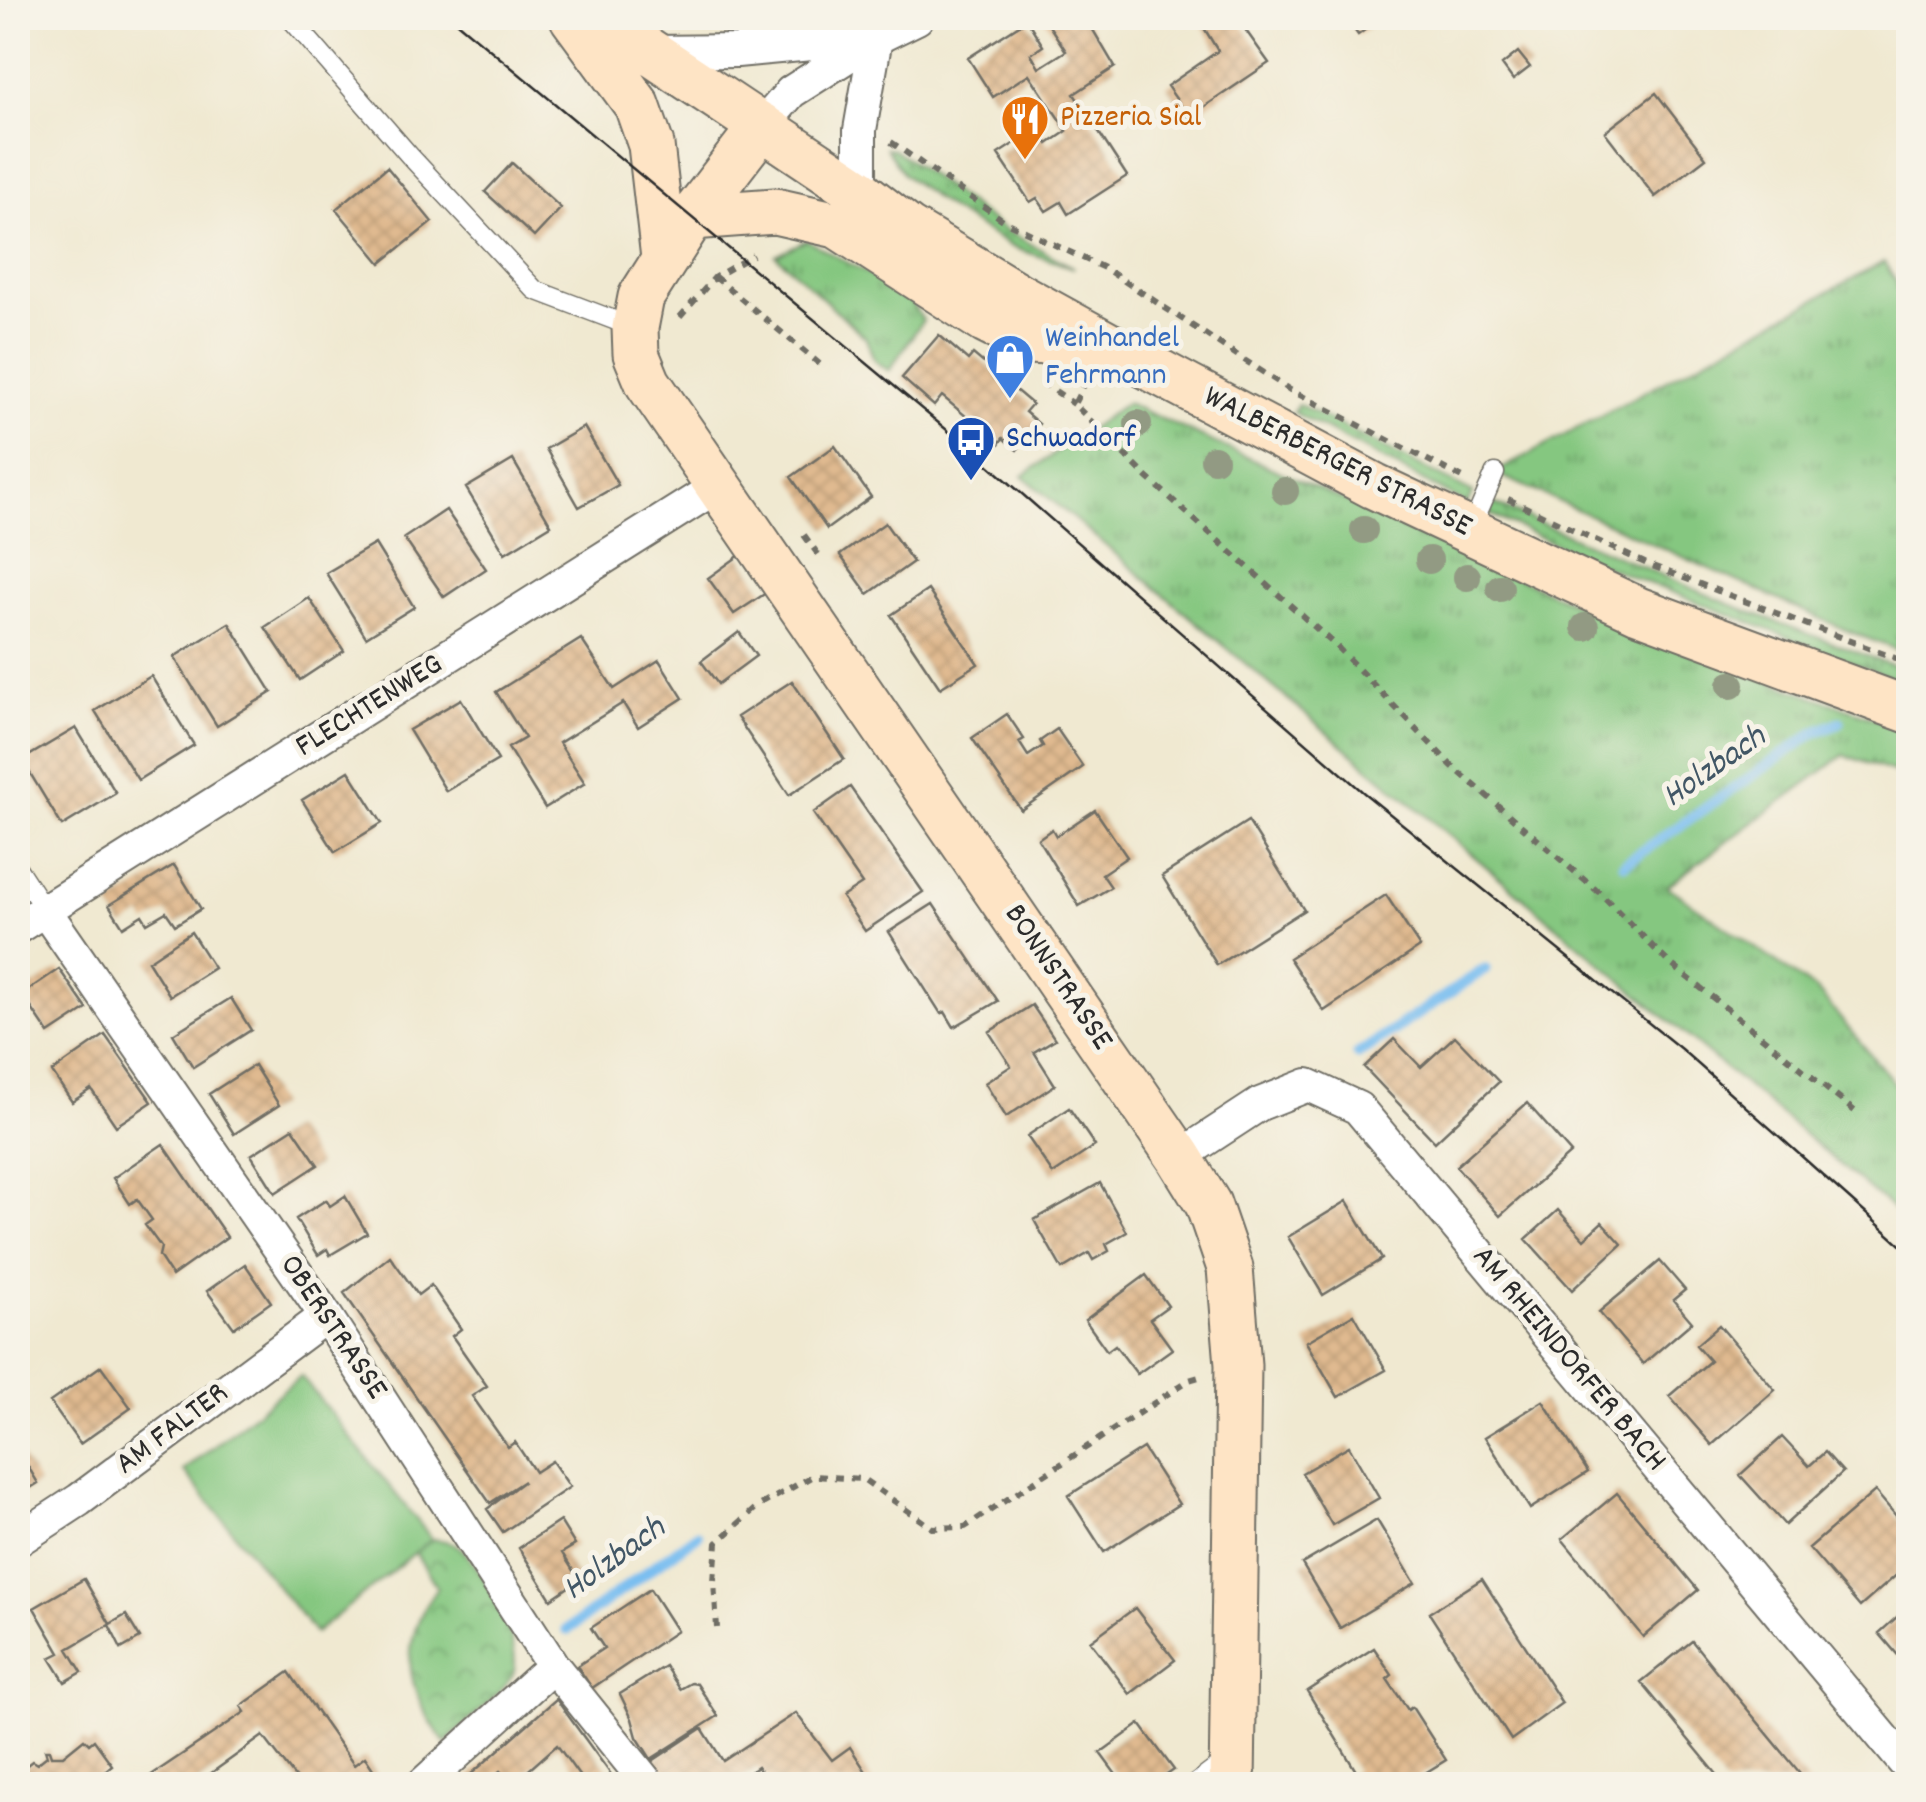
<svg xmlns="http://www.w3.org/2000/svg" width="1926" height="1802" font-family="Dekko,sans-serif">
<defs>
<pattern id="grass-tufts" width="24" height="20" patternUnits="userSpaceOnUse" patternTransform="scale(2.5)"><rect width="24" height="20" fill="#85c780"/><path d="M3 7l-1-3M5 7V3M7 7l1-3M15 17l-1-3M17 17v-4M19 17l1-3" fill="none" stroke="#6da269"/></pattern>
<pattern id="park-crowns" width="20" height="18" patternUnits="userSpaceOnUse" patternTransform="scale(2.5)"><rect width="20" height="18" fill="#85c780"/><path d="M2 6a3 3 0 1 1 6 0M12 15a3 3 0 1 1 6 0" fill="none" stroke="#6da269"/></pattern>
<pattern id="building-cross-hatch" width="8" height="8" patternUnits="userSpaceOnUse" patternTransform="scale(2.5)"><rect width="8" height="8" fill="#e0ba90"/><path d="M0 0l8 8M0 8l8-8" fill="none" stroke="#c0a07c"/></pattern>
</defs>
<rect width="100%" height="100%" fill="#f7f3e8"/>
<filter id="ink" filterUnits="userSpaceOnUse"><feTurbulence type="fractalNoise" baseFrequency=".01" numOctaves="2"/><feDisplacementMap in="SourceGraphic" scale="20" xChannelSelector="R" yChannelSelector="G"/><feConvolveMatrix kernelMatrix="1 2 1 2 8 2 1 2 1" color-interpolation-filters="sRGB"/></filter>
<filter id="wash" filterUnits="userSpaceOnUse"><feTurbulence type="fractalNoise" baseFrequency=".0048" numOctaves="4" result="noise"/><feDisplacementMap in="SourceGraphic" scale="40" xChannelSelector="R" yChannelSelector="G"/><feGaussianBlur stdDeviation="2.25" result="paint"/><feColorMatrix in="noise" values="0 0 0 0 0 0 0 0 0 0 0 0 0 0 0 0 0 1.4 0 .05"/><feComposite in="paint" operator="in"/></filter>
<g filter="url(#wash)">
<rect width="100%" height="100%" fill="#f0e9d1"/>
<!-- grass -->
<path fill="url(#grass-tufts)" stroke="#587956" stroke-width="2.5" d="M886,148L894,149L1000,227L1074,268L1012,247L951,210L904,175Z
M807,240L906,295L923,320L889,371L874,360L866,338L776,255Z
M1884,262L1908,300V654L1853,633L1495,473Z
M1126,403L1663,643L1908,730V777L1844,755L1667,886L1817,991L1908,1099V1222L1023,476Z
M1298,404L1473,493L1467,504L1293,412Z
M1493,503L1729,604L1908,671V684L1599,564L1489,514Z"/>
<!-- park -->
<path fill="url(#park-crowns)" stroke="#587956" stroke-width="2.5" d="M432,1539C439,1540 450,1541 455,1544C480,1559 527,1649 512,1676C503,1692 460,1728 445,1743C404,1687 397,1646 437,1587L415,1552Z"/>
<!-- garden -->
<path fill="#85c780" stroke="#587956" stroke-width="2.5" d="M301,1376L432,1539L315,1633L184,1471Z"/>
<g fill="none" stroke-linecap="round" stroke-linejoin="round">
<!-- stream -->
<path stroke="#79bef0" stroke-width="11" d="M1624,864L1816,732L1840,722
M1358,1054L1485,969
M567,1630L697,1535"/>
</g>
<g id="blocks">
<!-- building -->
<path fill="url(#building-cross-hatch)" d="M1044,18H1086L1115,67L1074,94L1127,176L1068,214L1061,202L1046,211L1037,198L1030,202L998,154L1038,128L1048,144L1067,131L1029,74L993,97L968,58L1027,20L1043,46L1031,54L1039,68L1066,51Z
M1198,18H1237L1269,63L1189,117L1167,86L1218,51Z
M1353,18H1368L1373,24L1358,35L1348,21Z
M1518,52L1530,67L1513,80L1502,65Z
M1656,93L1706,158L1655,197L1605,132Z
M512,163L561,208L534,237L485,192Z
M387,167L432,222L381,263L336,209Z
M939,335L968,360L973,354L1032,404L1025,412L1039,424L1017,450L1003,438L999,444L942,396L934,406L902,378Z
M584,427L618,485L579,507L546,449Z
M835,446L871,497L827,529L791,477Z
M513,460L551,525L505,553L466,488Z
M446,510L486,569L444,597L404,538Z
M885,523L913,562L868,594L840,555Z
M375,544L414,607L366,637L326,573Z
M740,555L766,593L734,614L708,578Z
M928,590L978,664L940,688L891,615Z
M309,598L344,651L300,680L265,627Z
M229,623L272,692L217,726L174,657Z
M739,632L756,656L718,684L701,661Z
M581,639L614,689L659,660L683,698L638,727L623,703L559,743L585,783L545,808L508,748L525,738L496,692Z
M151,676L194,745L138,780L95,711Z
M792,681L844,759L789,795L737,717Z
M461,699L498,760L446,791L409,730Z
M1007,714L1024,739L1019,742L1028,756L1043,746L1040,741L1057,729L1083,767L1021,810L972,738Z
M76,728L116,793L62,826L22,760Z
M349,771L382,823L335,852L302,800Z
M850,787L923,892L865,931L842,897L862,884L813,813Z
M1095,810L1127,857L1102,874L1111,887L1079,906L1038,839L1052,829L1056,836Z
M1248,821L1304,910L1217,965L1162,876Z
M174,865L201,909L175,925L166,912L147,923L142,915L123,927L109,905Z
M1386,895L1420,947L1324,1011L1289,958Z
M933,904L998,1001L954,1027L945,1012L941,1014L889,932Z
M191,932L214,968L170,996L148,961Z
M59,969L87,1009L49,1034L22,994Z
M231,998L251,1030L193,1067L173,1034Z
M1032,1005L1055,1039L1034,1052L1055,1085L1006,1117L985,1083L1011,1066L989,1032Z
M105,1035L152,1102L116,1126L91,1089L72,1102L52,1072Z
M1455,1036L1499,1082L1435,1142L1364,1067L1394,1039L1421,1067Z
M254,1065L279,1105L234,1134L209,1094Z
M1527,1103L1571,1153L1500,1216L1456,1166Z
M1069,1108L1095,1146L1053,1174L1027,1136Z
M293,1128L318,1165L275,1193L251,1155Z
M163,1144L227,1237L172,1276L159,1256L161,1247L145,1225L152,1220L137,1199L130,1204L113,1178Z
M1100,1183L1127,1232L1106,1244L1109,1251L1093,1260L1089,1253L1062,1269L1034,1220Z
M345,1196L367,1233L330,1255L327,1249L318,1255L296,1219L326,1200L330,1206Z
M1347,1201L1382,1259L1323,1295L1288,1237Z
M1558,1210L1584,1239L1602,1222L1622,1244L1572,1290L1526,1239Z
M390,1256L418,1295L431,1285L461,1329L452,1336L487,1386L472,1396L508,1447L515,1442L535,1472L552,1461L570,1487L503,1532L487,1509L524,1481L490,1503L344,1293Z
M1660,1261L1685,1290L1673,1300L1692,1322L1643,1364L1599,1312Z
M245,1264L271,1302L234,1328L207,1291Z
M1146,1275L1168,1306L1150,1319L1172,1349L1137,1374L1115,1345L1107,1351L1085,1320Z
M1354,1314L1386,1370L1338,1397L1306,1342Z
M1719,1325L1775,1390L1712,1445L1669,1396L1710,1361L1696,1345Z
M101,1366L131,1408L80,1444L50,1402Z
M1543,1401L1588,1472L1530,1509L1485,1437Z
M1782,1437L1809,1466L1825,1452L1843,1472L1785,1525L1740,1475Z
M1349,1446L1379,1498L1332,1525L1302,1473Z
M1143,1448L1179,1504L1104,1552L1068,1496Z
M18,1450L38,1483L18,1496Z
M1875,1491L1908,1530V1565L1860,1607L1809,1548Z
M1617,1493L1698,1590L1643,1637L1562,1539Z
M1377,1520L1415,1583L1340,1628L1302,1564Z
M560,1521L575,1545L562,1553L579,1580L551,1599L519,1548Z
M84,1579L110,1624L126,1615L140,1638L121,1649L109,1625L68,1649L82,1672L65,1682L50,1658L60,1653L34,1608Z
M1482,1579L1562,1703L1511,1740L1429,1613Z
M650,1589L677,1631L592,1688L577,1666L604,1648L591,1628Z
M1908,1607V1667L1879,1633Z
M1135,1608L1175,1660L1130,1694L1090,1641Z
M1692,1641L1733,1692L1809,1784H1725L1641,1682Z
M1374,1648L1392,1675L1387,1679L1408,1710L1412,1707L1446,1760L1407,1784H1359L1352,1773L1356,1771L1307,1691Z
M665,1666L680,1689L691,1683L697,1684L718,1716L651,1759L637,1737L632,1719L620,1694Z
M289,1672L354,1765L365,1757L383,1784H300L263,1736L196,1784H152L147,1778L245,1712L241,1706Z
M556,1699L618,1784H585L557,1745L513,1784L500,1771L484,1784H460Z
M796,1713L832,1760L850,1747L874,1784H770L757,1767L733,1784H669L651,1762L702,1728L723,1761Z
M1140,1724L1174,1770L1154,1784H1123L1100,1753Z
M84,1739L89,1744L94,1740L112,1765L93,1781L95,1784H18V1772L32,1761L37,1764L47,1756L45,1750H49L51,1756H63Z"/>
</g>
</g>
<g filter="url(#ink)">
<use href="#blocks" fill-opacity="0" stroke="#706e65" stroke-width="2.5"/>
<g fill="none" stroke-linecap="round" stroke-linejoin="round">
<!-- lane casing -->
<g stroke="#706e65" stroke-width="21">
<path id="lane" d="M290,18L409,155L535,290L635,328
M1470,531L1495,473
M18,869L46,912
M1195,1784L1228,1759"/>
</g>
<!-- street casing -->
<g stroke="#706e65" stroke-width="36">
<path id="street" d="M651,52L737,51L876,38
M762,126L791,92L876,38L917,18
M860,192V130L876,38
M46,912L326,1316L553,1666L648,1784
M18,927L721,484
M1179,1157L1260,1104L1308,1085L1358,1108L1908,1767
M18,1540L79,1500L326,1316
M423,1784L553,1666"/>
</g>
<!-- secondary casing -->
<g stroke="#706e65" stroke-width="49">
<path id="secondary" d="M573,18L637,105L651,145L664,258
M599,18L860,192L908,229L1017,295L1106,344L1374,486L1638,610L1908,710
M762,126L692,217L641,297L635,328L636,354L648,383L1179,1157L1208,1204L1230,1268L1238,1365L1232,1784
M692,217L775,211L837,225L986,321L1026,341L1096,344"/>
</g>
<!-- path -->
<path stroke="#706e65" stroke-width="6" stroke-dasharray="8 8" stroke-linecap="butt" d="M891,142L1006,222L1106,269L1290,390L1465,479
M715,277L822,366
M680,317L715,277L753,255
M1086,381L1074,404L1147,477L1336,646L1451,765L1603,896L1667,961L1857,1113
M1042,382L1074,404
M1508,499L1647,564L1908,663
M804,535L820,557
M717,1628L714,1581L717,1543L757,1507L813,1476L863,1479L932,1528L965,1527L1189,1380L1199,1377"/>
<!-- lane -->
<use href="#lane" stroke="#fff" stroke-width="18"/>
<!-- street -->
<use href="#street" stroke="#fff" stroke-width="32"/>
<!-- secondary -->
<use href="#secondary" stroke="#fee4c5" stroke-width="45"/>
<!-- tram -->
<path stroke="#2b2b2b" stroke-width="2.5" d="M452,18L989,465L1364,793L1681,1049L1908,1251"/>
</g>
<!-- trees -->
<g fill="#929a83">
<circle cx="1138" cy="424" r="14"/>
<circle cx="1214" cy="459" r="14"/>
<circle cx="1285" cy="491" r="14"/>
<circle cx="1364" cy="530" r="14"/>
<circle cx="1429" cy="560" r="14"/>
<circle cx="1467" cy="577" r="14"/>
<circle cx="1500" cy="588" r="14"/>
<circle cx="1585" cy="627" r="14"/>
<circle cx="1731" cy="685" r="14"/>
</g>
</g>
<!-- icons -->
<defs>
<g id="restaurant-pin" transform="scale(2.5)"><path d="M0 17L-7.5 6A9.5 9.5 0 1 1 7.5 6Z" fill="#e8710a" stroke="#f7f3e8"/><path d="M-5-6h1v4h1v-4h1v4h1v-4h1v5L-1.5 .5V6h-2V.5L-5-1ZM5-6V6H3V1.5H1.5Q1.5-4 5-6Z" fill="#fff"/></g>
<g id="shop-pin" transform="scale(2.5)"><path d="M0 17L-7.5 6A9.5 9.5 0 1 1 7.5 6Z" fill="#3f7fe0" stroke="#f7f3e8"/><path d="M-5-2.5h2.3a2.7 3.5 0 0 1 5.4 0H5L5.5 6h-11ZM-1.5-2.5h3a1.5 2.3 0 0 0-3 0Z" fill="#fff"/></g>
<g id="bus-pin" transform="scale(2.5)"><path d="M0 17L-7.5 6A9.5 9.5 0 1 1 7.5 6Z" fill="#1a4fb4" stroke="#f7f3e8"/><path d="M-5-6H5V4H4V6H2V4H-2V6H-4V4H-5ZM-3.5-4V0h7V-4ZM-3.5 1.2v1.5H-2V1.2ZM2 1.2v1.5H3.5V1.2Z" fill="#fff"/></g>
</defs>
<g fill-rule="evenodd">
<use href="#restaurant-pin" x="1025" y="119"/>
<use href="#shop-pin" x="1010" y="358"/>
<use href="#bus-pin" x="971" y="440"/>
</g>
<g text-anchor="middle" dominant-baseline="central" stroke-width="10" stroke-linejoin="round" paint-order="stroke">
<!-- food labels -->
<g font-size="32" fill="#c56008" stroke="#f7f3e8" text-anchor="start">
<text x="1060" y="119">Pizzeria Sial</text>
</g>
<!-- shop labels -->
<g font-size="32" fill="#366cbe" stroke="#f7f3e8" text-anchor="start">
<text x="1045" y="340">Weinhandel<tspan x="1045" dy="37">Fehrmann</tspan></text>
</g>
<!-- transit labels -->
<g font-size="32" fill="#164399" stroke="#f7f3e8" text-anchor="start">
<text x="1006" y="440">Schwadorf</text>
</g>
<!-- street labels -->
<g font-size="32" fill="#2b2b2b" stroke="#f7f3e8">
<text transform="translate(1337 463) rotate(27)">WALBERBERGER STRASSE</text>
<text transform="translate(370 707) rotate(-32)">FLECHTENWEG</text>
<text transform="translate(1057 978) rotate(56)">BONNSTRASSE</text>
<text transform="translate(332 1328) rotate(56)">OBERSTRASSE</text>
<text transform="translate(1568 1360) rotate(50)">AM RHEINDORFER BACH</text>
<text transform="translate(173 1430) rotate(-37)">AM FALTER</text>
</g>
<!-- water labels -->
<g font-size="35" font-style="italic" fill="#425766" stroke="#f7f3e8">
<text transform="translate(1715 768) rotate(-35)">Holzbach</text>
<text transform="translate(615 1560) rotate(-36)">Holzbach</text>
</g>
</g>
<!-- margin -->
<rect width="1926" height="1802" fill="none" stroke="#f7f3e8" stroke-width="60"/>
</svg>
